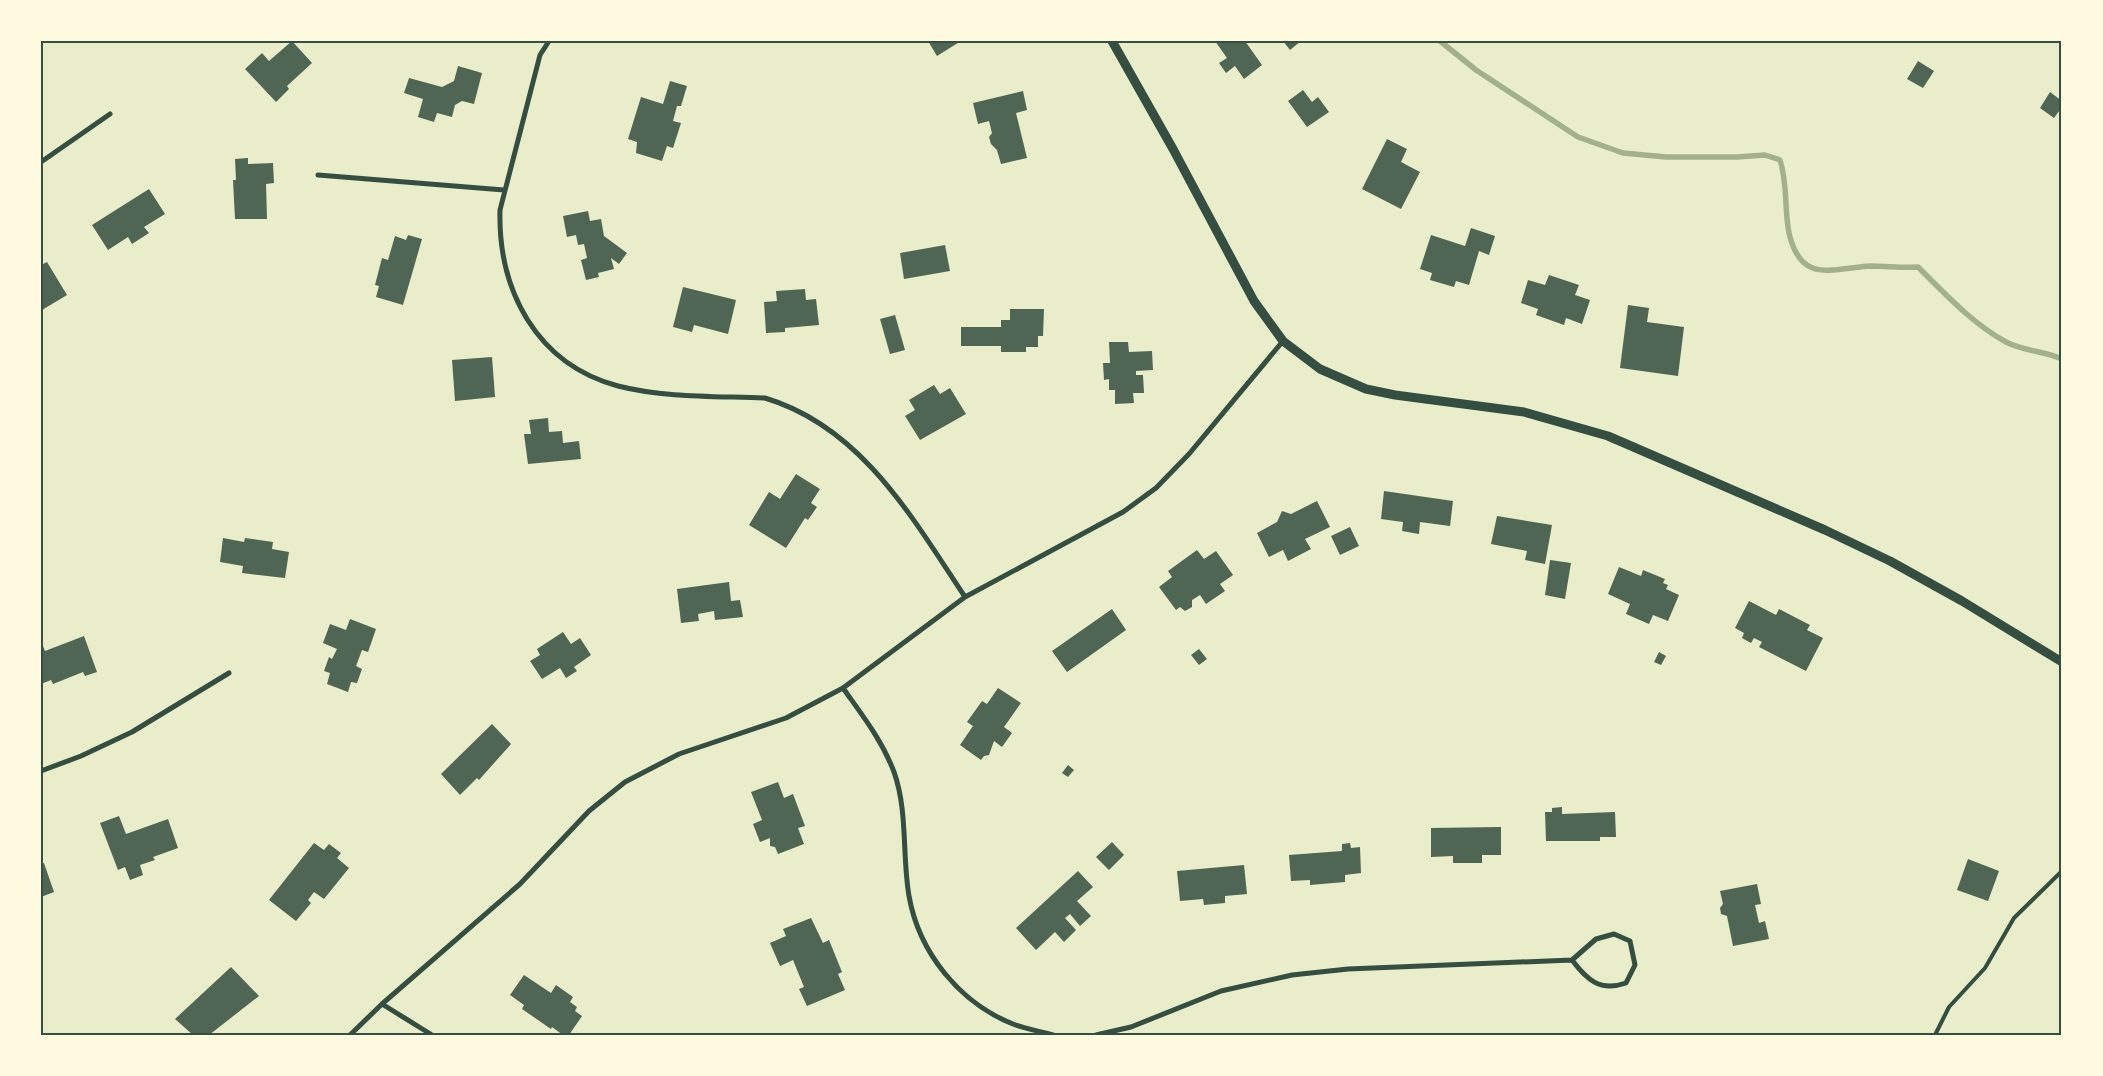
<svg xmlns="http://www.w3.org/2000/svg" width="2103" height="1076" font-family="'PT Sans Narrow',sans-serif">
<rect width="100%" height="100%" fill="#e9edc9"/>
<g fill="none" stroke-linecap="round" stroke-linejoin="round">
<!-- stream -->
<path stroke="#a3b18a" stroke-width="5.5" d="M1440,41L1476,70L1578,137L1623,153L1666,157H1737L1765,155L1780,160C1788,184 1784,208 1789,233C1801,285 1832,268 1871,266C1887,266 1902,268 1918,267C1945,294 1973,324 2006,342C2023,351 2044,351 2062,359"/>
</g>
<!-- building -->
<path fill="#4f6655" d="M292,41L312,63L287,86L289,89L276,102L245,69L262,53L269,61Z
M928,41H961L937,56Z
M1215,41H1245L1262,65L1244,79L1235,66L1226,73L1219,63L1227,58Z
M1283,41H1301L1290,50Z
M1918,61L1934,71L1923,88L1907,79Z
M458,66L482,73L474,104L462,101L455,105L452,117L437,113L434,122L418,117L423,99L404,93L409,78L442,87L454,81Z
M670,81L687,86L681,106H677L673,121L681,123L673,148L667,146L662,161L636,153L637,142L628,139L641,97L663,104Z
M1303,90L1312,102L1318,97L1329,112L1307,127L1288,101Z
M1023,91L1027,110L1016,113L1027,158L1001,164L997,150L991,144L989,137L992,133L989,121L978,124L973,103Z
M2050,92L2062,101V107L2054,118L2040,108Z
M1387,139L1407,149L1401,162L1420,172L1401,209L1362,189Z
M248,158V164L273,163L274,183L266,184L267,219H235L233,180H236L235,159Z
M149,189L165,214L144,227L149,233L132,244L128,237L108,250L92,225Z
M588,211L590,221L601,219L604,236L627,253L619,264L611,258L614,269L598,273L599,277L586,280L581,260L587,258L584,244L578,245L576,235L567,237L563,216Z
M1471,228L1495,236L1489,255L1479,251L1469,285L1456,281L1454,287L1430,280L1432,273L1420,269L1431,235L1465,246Z
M408,235L422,239L403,305L376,297L379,286L375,285L382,258L388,260L395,236L406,240Z
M945,245L950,271L904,279L900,253Z
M47,262L67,295L42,310L41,265Z
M1549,275L1579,285L1575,295L1590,300L1582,324L1566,318L1564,325L1536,315L1538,309L1521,303L1528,280L1545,285Z
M683,287L736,300L728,334L694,325L692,332L673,327Z
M805,289L806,300L816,299L819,325L785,328V332L766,333L764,302L777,301L776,291Z
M1628,305L1649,308L1647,322L1684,327L1678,376L1620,368Z
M1010,309H1044L1043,336H1038V347H1026V352H1001V346H961V327H1001V320H1010Z
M895,315L905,350L890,354L880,319Z
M1109,342H1128L1129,352L1152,351L1153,370L1136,371V375H1143L1144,393H1133L1134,403L1115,404V390H1109V379L1104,380L1103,363H1110Z
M492,357L495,397L455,401L452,360Z
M934,385L940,394L950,388L966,414L920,440L905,416L915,410L909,400Z
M548,418L549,432L562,431L563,443L579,441L581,459L528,464L524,434H531L529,420Z
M796,474L820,489L811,503L817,507L808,520L805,518L786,548L749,525L769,492L780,499Z
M1384,491L1453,501L1450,526L1420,522L1419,534L1402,531L1403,522L1381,519Z
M1317,501L1330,527L1305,539L1311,549L1288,561L1283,550L1269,557L1257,533L1277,522L1282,511L1291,514Z
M1497,516L1552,525L1545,564L1525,560L1527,551L1491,544Z
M1350,527L1359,546L1340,555L1331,536Z
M223,538L244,542L245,538L273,542L272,549L289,552L285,578L242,573L243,566L220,562Z
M1197,550L1204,559L1216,551L1233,575L1220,584L1225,591L1206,604L1200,595L1192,600V607L1185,611L1180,607L1176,610L1159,587L1172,577L1168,571Z
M1550,560L1571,563L1565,599L1545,595Z
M1619,567L1641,576L1643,570L1665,579L1663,583L1668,585L1666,589L1679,595L1668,621L1653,615L1649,624L1626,614L1630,604L1608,594Z
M729,582L731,601L740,600L743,617L715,620L714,611L698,614L699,621L681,623L677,589Z
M1749,601L1776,615L1779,609L1810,625L1807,630L1823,638L1806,671L1759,647L1762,642L1754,638L1751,643L1742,638L1744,633L1735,628Z
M1112,609L1126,630L1067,672L1052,651Z
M350,619L376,629L368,652L362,650L356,666L362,669L357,683L351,682L348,692L327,684L330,673L324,671L329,657L332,659L337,649L323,643L330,624L346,630Z
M563,632L571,644L580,638L591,655L574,667L577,671L566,678L560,668L542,679L530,661L540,655L537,649Z
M84,636L97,672L85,676L83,672L53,684L51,680L41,684V641L45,651Z
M1199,649L1207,659L1199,665L1191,655Z
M1659,652L1666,656L1661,665L1654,662Z
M998,688L1021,703L1004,727L1012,733L1002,747L994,741L989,755L984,756L981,760L960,745L973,726L967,722L982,701L987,704Z
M492,724L511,744L479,780L477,778L460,795L441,774Z
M1068,765L1074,770L1068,777L1062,773Z
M778,782L784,798L793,794L805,826L798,828L804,844L778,854L775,847L770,846V838L760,842L753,824L762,820L751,792Z
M1562,807V814L1615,812L1616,837H1600V841H1546L1545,812H1552V808Z
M119,816L126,834L168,819L178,848L153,857L155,860L140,865L143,875L130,880L125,867L118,870L100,823Z
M1501,827V855H1482V863H1453V856L1431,857V828Z
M1112,842L1124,855L1109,870L1096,857Z
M314,843L324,850L329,844L341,853L337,858L349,868L324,899L314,892L308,900L311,903L296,921L269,900Z
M1350,843L1351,848L1360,847L1361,873L1345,875V882L1310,885V880L1291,881L1289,855L1342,851V844Z
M1968,859L1999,871L1988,901L1957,890Z
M44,863L54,892L41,897V864Z
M1244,865L1247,894L1225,896V903L1204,905L1203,899L1180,901L1177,871Z
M1078,871L1093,887L1077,901L1091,916L1080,926L1070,914L1065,918L1076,930L1064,942L1055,932L1036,950L1016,928Z
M1757,884L1761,904L1755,905L1759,923L1765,921L1769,939L1733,946L1727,916L1721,914L1720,908L1723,904L1720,891Z
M811,918L823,943L829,940L842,972L838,974L845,990L807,1006L799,989L804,987L793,960L780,966L770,943L786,936L783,929Z
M231,967L259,996L209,1035H193L175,1019Z
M524,975L551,993L556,985L573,997L570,1002L577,1007L575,1011L582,1016L569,1035H563L552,1027L551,1029L522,1009L524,1005L510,995Z"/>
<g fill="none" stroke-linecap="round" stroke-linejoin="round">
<!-- service -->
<path stroke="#344e41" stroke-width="4" d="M1935,1035L1949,1007L1985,968L2014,918L2062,871"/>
<!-- minor -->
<path stroke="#344e41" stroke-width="5" d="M549,41L540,55L500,210C498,290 536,364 618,386C665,398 717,396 765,398C862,427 913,519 965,597
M41,162L110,114
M318,175L504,190
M843,688C862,715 882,740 894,772C908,811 902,856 909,896C919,953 960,1003 1013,1024C1025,1029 1040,1031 1053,1035
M41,771L81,756L132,732L229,673
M382,1004L432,1035
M350,1035L382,1004L520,884L589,811L625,782L679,754L786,718L843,688L965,597L1123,512L1156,488L1189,454L1283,341
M1096,1035L1131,1027L1221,991L1292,975L1348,969L1572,960L1596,939L1614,934L1630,941L1635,965L1626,983C1600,992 1587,980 1572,960"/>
<!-- tertiary -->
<path stroke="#344e41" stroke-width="9" d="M1112,41L1173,149L1254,301L1283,341L1320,369L1366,389L1395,395L1524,412L1608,436L1825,530L1890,561L1962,601L2062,662"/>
</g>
<!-- border -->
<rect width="2103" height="1076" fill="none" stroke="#fefae0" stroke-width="85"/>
<rect x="42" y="42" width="2018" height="992" fill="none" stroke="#344e41" stroke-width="2"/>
</svg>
